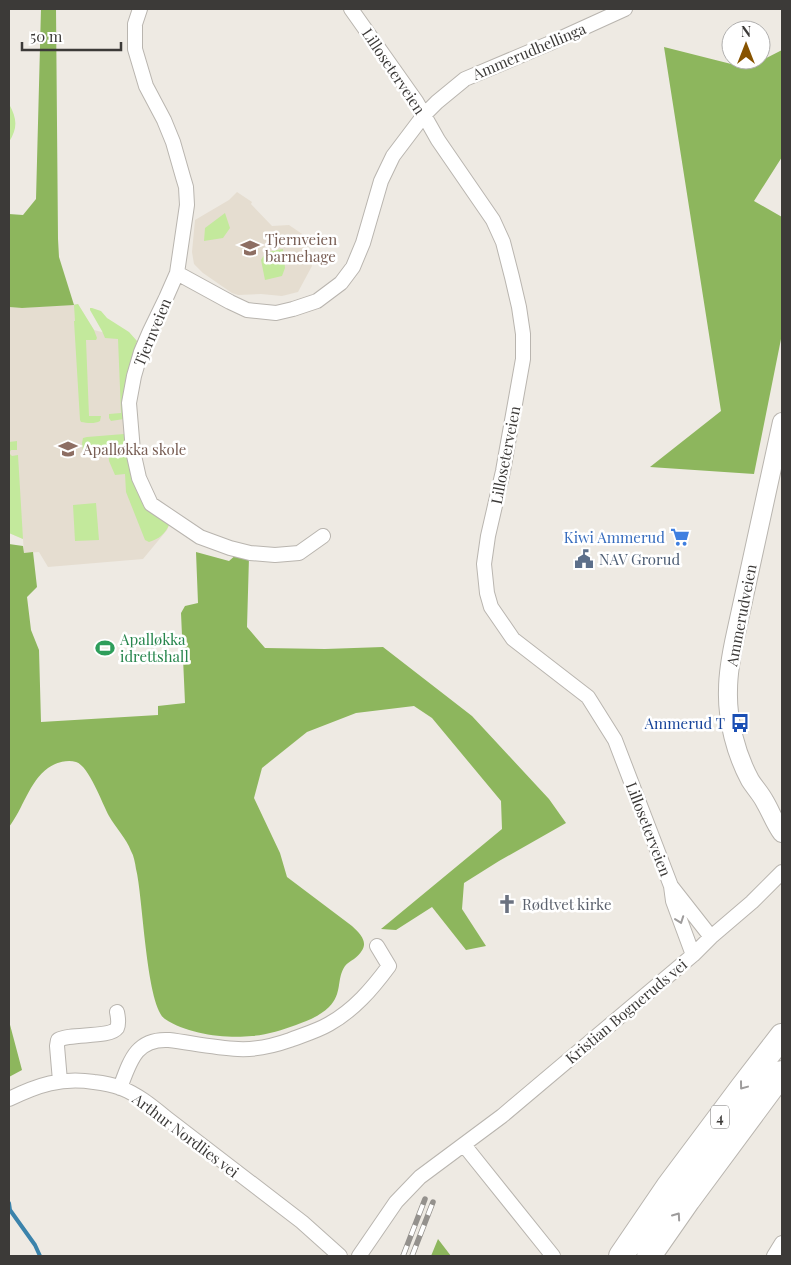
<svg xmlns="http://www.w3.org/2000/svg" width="791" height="1265" font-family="'Playfair Display',serif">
<rect width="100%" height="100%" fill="#eeeae3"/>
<!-- built -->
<path fill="#e5ddd0" d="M237,192L252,202L251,204L272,226L289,225L305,236L312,266L298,292L282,296L261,294L238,295L232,293L203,273L194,264L192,252L195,220L229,200Z
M78,304L94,330L137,341L128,372L124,393L125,435L130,462L160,516L169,525L167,530L143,559L48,567L39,552L24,553L23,539L9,533V307L22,308Z"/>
<!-- green -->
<path fill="#c3e99c" d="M9,104C17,118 18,128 9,142Z
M225,213L230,228L223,238L204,241L205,228Z
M283,249L285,268L282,276L265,280L261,260L266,252Z
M78,304L94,330L97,338L96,340H86L89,416H101L100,421C95,424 87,423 81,422L80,420L74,321H75L74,305Z
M90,308H92L101,311L107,318L129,332L137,341C128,370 124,389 124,419L111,421L109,418V414L121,413L118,339L105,338L102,331L90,310Z
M124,434L130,462L160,516L169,525C165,534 159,539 149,542L145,540L126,492L125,474L115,475L109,461L108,451L83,452L82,443L83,438L87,437Z
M17,441V450H11L9,453L12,456L18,455L23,539L9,533V442Z
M96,503L99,540L75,541L73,505Z"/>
<!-- forest -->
<path fill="#8db65d" d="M41,9H56L58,239L59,257L74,305L22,308L9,307V214L23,215L36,199Z
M664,47L747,68L782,50V157L754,201L782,217V334L754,474L650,467L721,411Z
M9,544L23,546L24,553L33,552L37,587L27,597L31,630L39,650L41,722L158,715V706L185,703L181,613L185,606L198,603L196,552L229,561L237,554L249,557L247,627L265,648L325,649L383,647L472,716L549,799L566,823L499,861L464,883L462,909L486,946L466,950L432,907L396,930L381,929L502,829L501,801L432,718L414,706L356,713L307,732L262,768L254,798L280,853L287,877L352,926C365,938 370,946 354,959C351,961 347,963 345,966C336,979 343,993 329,1007C320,1016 307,1021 296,1025C282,1030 267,1035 252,1036C226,1039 187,1034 165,1019C146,1006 143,896 136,869C135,863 134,856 131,851C126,838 116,828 109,816C102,803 89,766 76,762C67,759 55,763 48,768C29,782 23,809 9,827Z
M9,1021L22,1070L9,1077Z
M438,1239L451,1256H431Z"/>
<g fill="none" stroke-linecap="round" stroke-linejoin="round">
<!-- stream -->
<path stroke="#3b83ab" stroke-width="4" d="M9,1203L10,1210L35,1245L40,1256"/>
<!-- minor casing -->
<g stroke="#b9b5af" stroke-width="16">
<path id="minor" d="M140,9L135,24V49L146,86L164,120L173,142L183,177L186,187L187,205L177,273L166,298L150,331L141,352L134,376L129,403L133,451L139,478L151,504L200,537L230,548L250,553L275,555L299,553L323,536
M351,9L416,101L438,140L493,220L503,242L512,277L519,307L523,334V359L503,471L488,536L484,564L487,593L491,607L513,639L588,697L615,740L671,886
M177,273L230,302L247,310L276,313L293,309L317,301L341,283L353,267L363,243L381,181L393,156L424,115L437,102L465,79L548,44L625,9
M693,955L673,901L671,886L711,937
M60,1081L57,1046L58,1040C70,1033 110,1038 117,1028C119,1024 118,1017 117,1012
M120,1088C130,1061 136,1038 169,1040C192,1043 215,1048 238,1049C256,1050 273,1046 290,1040C303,1035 317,1031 329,1024C354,1010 372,989 389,966L377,946
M9,1099C38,1085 61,1077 94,1082C103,1083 113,1085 121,1088C139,1095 154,1108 169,1120L302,1222L340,1256
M464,1145L553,1256
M359,1256L396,1202L420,1177L502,1116L693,955L711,937L752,902L782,872
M774,1256L782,1243"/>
</g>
<!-- tertiary casing -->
<g stroke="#b9b5af" stroke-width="20">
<path id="tertiary" d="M782,422L736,633C732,651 728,671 728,690C727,720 736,754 750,780C755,788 761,794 765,802C771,812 775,824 782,833"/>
</g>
<!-- trunk casing -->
<g stroke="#b9b5af" stroke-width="26">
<path id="trunk" d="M621,1256L668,1187L742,1088L782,1036
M649,1256L688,1200L782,1073"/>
</g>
<!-- minor -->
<use href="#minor" stroke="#fff" stroke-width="14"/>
<!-- tertiary -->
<use href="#tertiary" stroke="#fff" stroke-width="18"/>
<!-- trunk -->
<use href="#trunk" stroke="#fff" stroke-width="24"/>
<!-- rail casing -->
<g stroke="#94918d" stroke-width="5.5">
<path id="rail" d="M403,1256L425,1199
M412,1256L433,1202"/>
</g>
<!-- rail -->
<use href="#rail" stroke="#fff" stroke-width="4" stroke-dasharray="11" stroke-linecap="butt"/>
</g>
<!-- one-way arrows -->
<defs><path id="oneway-chevron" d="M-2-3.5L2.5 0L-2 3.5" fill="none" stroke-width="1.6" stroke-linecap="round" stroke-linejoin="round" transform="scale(1.25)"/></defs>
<g stroke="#9e9c9c">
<use href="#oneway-chevron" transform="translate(680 920) rotate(70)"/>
<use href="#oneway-chevron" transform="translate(743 1086) rotate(127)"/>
<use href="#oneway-chevron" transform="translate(677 1216) rotate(-55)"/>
</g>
<!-- icons -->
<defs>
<g id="school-bare" transform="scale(1.5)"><path d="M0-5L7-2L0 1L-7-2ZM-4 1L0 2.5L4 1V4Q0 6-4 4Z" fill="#8d6e63" stroke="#fff" stroke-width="2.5" paint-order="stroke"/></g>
<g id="supermarket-bare" transform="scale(1.5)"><path d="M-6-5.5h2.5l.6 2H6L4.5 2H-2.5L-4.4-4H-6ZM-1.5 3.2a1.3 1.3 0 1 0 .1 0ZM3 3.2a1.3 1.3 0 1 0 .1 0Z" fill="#3f7fe0" stroke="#fff" stroke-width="2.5" paint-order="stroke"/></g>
<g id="civic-bare" transform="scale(1.5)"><path d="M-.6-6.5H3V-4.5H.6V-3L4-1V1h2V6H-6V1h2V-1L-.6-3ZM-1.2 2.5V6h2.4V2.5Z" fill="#5c6f8a" stroke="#fff" stroke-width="2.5" paint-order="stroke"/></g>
<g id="stadium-bare" transform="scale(1.5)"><path d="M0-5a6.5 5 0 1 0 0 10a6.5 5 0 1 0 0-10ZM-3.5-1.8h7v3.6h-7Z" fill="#2e9e5b" stroke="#fff" stroke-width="2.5" paint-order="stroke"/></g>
<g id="bus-bare" transform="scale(1.5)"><path d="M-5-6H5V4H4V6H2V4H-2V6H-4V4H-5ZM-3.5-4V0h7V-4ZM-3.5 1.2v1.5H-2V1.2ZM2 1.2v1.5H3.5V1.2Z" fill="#1a4fb4" stroke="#fff" stroke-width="2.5" paint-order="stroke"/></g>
<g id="church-bare" transform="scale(1.5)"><path d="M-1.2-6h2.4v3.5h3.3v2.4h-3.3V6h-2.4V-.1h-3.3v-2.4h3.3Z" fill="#6b7280" stroke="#fff" stroke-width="2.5" paint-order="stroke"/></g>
</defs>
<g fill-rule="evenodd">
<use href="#school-bare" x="250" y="248"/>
<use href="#school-bare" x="68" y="449"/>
<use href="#supermarket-bare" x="680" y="537"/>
<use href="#civic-bare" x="584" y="559"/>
<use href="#stadium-bare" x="105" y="648"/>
<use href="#bus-bare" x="740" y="723"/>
<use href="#church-bare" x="507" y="904"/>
</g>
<g text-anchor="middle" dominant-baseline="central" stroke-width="5" stroke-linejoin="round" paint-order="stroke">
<!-- shield labels -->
<rect fill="#fff" stroke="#767574" stroke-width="1" x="711" y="1105.5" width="18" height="23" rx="4"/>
<g font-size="14" font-weight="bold" fill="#3c3a38">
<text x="720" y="1117">4</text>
</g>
<!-- street labels -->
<g font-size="15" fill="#3c3a38" stroke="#fff">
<text transform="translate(529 51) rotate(-23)">Ammerudhellinga</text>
<text transform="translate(394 71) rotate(56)">Lilloseterveien</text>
<text transform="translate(152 332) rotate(-67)">Tjernveien</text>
<text transform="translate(505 455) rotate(-79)">Lilloseterveien</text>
<text transform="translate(741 615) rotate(-79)">Ammerudveien</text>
<text transform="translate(649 829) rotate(69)">Lilloseterveien</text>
<text transform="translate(626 1011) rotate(-40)">Kristian Bogneruds vei</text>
<text transform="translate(186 1135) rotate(37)">Arthur Nordlies vei</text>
</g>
<!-- education labels -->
<g font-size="15" fill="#785e54" stroke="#fff" text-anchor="start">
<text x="265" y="239">Tjernveien<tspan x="265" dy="17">barnehage</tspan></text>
<text x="83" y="449">Apalløkka skole</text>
</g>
<!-- shop labels -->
<g font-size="15" fill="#366cbe" stroke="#fff" text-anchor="end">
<text x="665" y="537">Kiwi Ammerud</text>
</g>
<!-- service labels -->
<g font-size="15" fill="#4e5e75" stroke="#fff" text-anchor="start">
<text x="599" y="559">NAV Grorud</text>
</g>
<!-- leisure labels -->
<g font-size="15" fill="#27864d" stroke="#fff" text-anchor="start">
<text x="120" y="639">Apalløkka<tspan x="120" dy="17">idrettshall</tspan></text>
</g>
<!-- transit labels -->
<g font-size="15" fill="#164399" stroke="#fff" text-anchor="end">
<text x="725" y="723">Ammerud T</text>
</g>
<!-- worship labels -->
<g font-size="15" fill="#5b616d" stroke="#fff" text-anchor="start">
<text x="522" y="904">Rødtvet kirke</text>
</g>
</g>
<!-- border -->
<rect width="791" height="1265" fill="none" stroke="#3c3a38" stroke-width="20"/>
<!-- north arrow -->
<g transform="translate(746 45)"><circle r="24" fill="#ffffff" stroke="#b1b0af"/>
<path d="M0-4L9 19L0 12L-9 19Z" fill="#875300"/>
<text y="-8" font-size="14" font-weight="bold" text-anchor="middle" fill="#3c3a38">N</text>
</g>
<!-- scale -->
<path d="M22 42v8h99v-8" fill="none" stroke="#3c3a38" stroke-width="2.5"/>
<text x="30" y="42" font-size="15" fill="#3c3a38" stroke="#ffffff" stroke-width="4" paint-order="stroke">50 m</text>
</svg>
